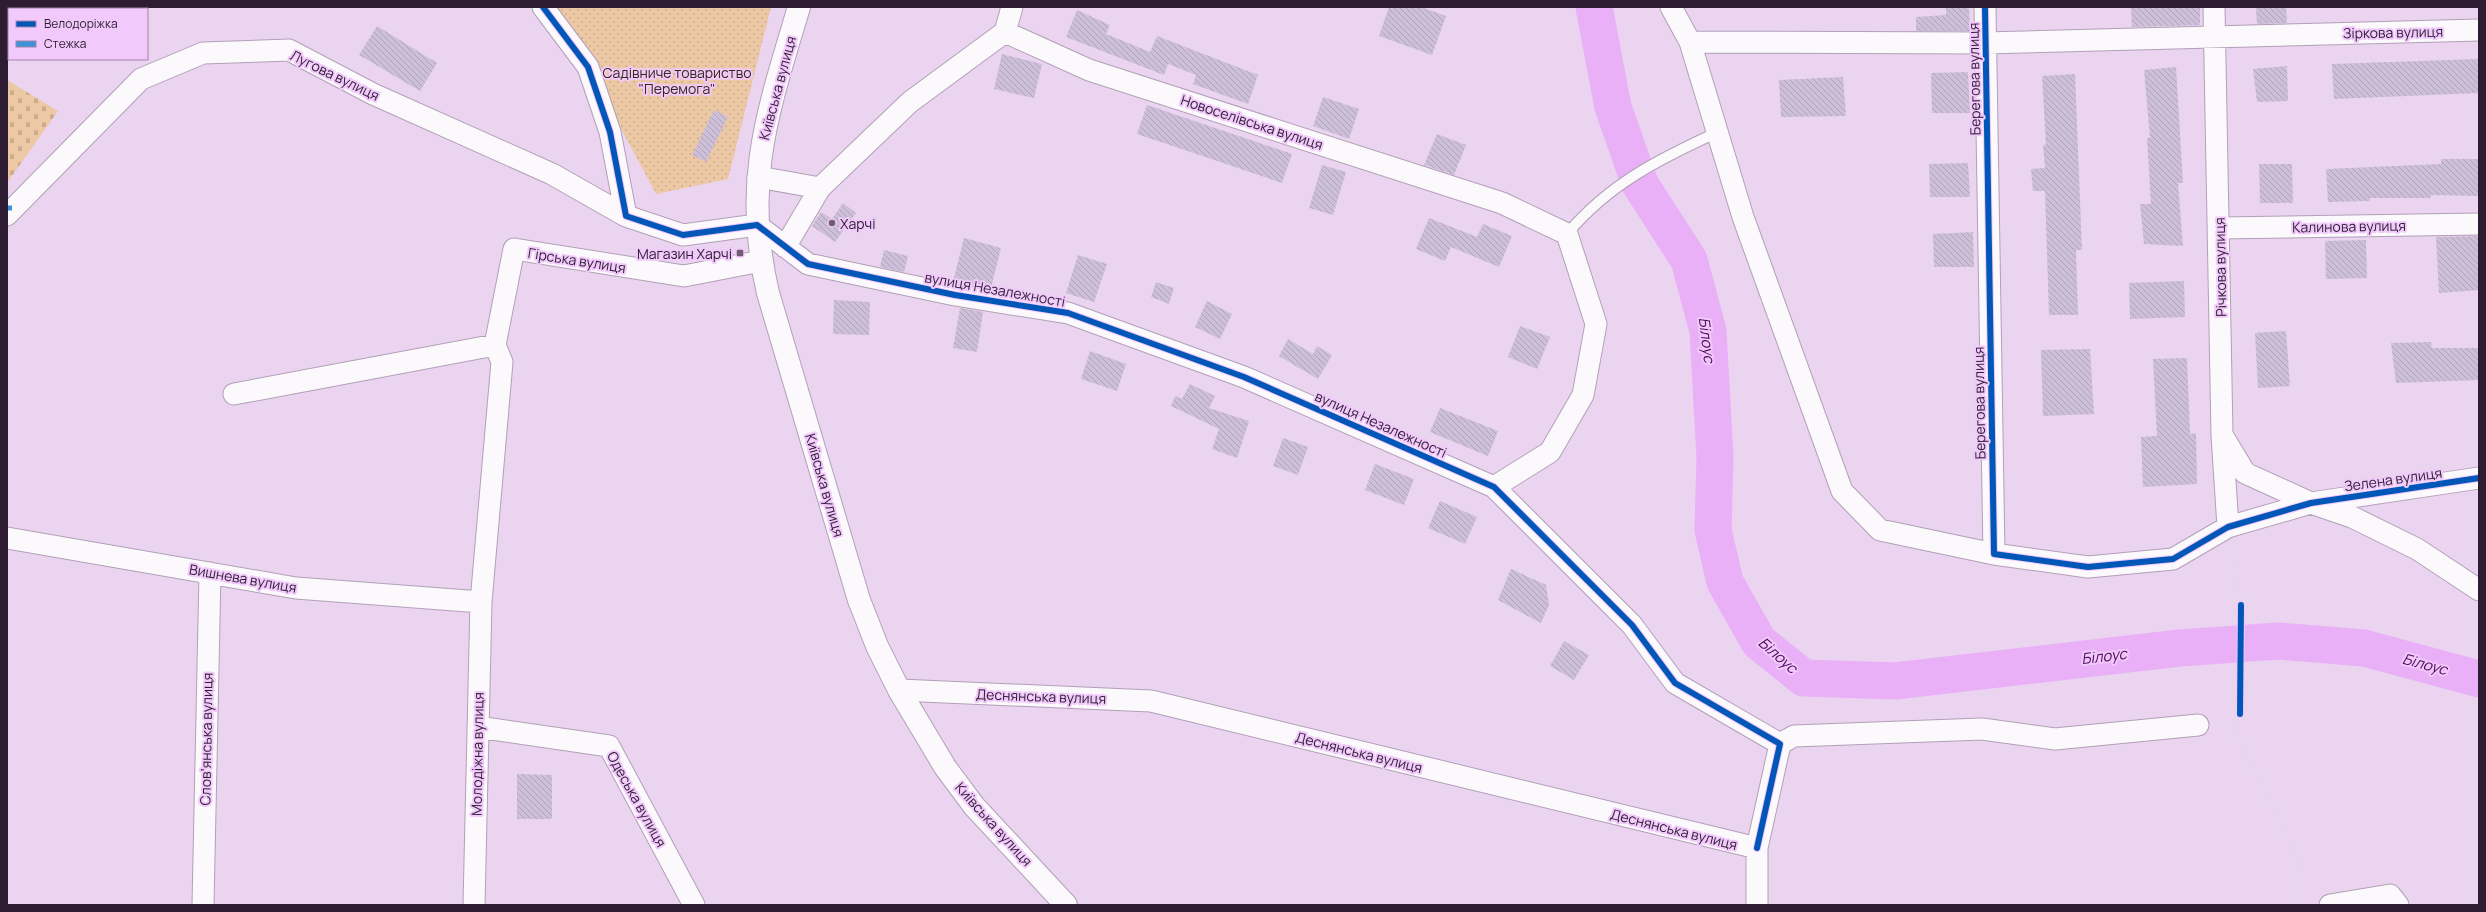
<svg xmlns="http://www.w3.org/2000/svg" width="2486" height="912" font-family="Manrope,sans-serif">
<defs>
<pattern id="cemetery-stones" width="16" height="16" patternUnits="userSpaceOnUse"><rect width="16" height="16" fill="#edc8a5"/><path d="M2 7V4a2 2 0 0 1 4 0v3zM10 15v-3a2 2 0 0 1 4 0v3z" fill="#ccab8e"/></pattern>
<pattern id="garden-dots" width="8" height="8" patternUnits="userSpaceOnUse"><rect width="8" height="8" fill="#edc8a5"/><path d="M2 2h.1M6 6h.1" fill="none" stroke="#ccab8e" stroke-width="1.8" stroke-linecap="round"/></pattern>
<pattern id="building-back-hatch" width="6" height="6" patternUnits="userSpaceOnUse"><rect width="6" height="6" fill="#cdbfd8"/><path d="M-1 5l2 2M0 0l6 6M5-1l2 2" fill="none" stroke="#b0a4ba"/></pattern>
</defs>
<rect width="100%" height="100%" fill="#ead4ef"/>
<!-- cemetery -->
<path fill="url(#cemetery-stones)" d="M7,80L58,111L7,183Z"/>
<!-- garden -->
<path fill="url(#garden-dots)" d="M549,7H771L728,179L656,194L588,67Z"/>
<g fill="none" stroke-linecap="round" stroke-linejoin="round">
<!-- river -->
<path stroke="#e9b0f7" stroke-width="37" d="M1594,7L1613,107L1640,184L1689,260L1708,331L1715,457L1713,530L1725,582L1759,642L1804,678L1895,681L2180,648L2278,641L2364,648L2479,679"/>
</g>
<!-- building -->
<path fill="url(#building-back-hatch)" d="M1389,7H1421L1446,16L1432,55L1379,36Z
M1946,7H1969L1970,31H1916V17L1946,15Z
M2131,7H2200V25L2132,27Z
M2256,7H2286L2287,23L2257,24Z
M1077,10L1110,25L1106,34L1150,52L1157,36L1258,75L1248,104L1193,84L1196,75L1168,64L1164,75L1066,37Z
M377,26L437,63L420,91L359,55Z
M1002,54L1042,64L1034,98L994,89Z
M2479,59V93L2334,99L2332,64Z
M2287,66L2288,101L2257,102L2253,69Z
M2176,67L2183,183H2178L2183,246L2144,244L2140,204H2151L2147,138H2150L2144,70Z
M1968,72L1970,113H1932L1931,73Z
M2075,74L2082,250H2076L2078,315H2049L2045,191H2033L2031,169L2045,168L2043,145H2046L2042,76Z
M1843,77L1846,116L1781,117L1779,80Z
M1323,97L1359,109L1349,139L1313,126Z
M1147,105L1292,154L1282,183L1137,134Z
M714,110L728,117L706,162L692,155Z
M1437,134L1466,145L1454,175L1424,165Z
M2441,159H2479V196L2431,195V198H2370V201L2328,202L2326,169L2441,164Z
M1968,163L1970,197H1930L1929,164Z
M2259,164H2292L2293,203H2260Z
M1322,165L1346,172L1333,215L1309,208Z
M843,203L856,213L835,242L812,226L821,212L832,219Z
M1429,218L1477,237L1483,224L1512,236L1499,267L1451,247L1445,261L1416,249Z
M1973,232L1974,267H1934L1933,234Z
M2479,236V290L2439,293L2436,237Z
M964,238L1001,248L991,288L964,284V281L954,278Z
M2366,240L2367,278L2326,279L2325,241Z
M884,250L908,256L904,272L880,267Z
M1078,255L1107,264L1094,302L1066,293Z
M2184,281L2185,317L2130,319L2129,283Z
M1156,282L1174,288L1169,304L1151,297Z
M834,300L870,302L869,335L833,334Z
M1207,301L1232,314L1220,339L1195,327Z
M960,308L983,312L977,352L953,348Z
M1520,326L1550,337L1537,369L1508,357Z
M2286,331L2290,386L2258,388L2255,333Z
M1288,339L1313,354L1317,346L1332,355L1318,379L1279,356Z
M2431,342L2432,348H2479V380L2396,383L2391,343Z
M2090,349L2094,414L2043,416L2041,350Z
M1090,351L1126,364L1117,391L1081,379Z
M2187,358L2190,434L2196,433L2197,484L2143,487L2141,437L2157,436L2153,359Z
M1190,384L1215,396L1209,408L1249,421L1237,458L1212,449L1219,429L1171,406L1175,396L1182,399Z
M1440,408L1498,431L1488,456L1430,432Z
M1283,438L1308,447L1298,475L1273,466Z
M1375,464L1414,479L1404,505L1365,490Z
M1440,501L1477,517L1465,544L1428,528Z
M1511,569L1546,585L1549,605L1541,623L1498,600Z
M1564,641L1589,655L1574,680L1550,666Z
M517,774L552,775V819H517Z"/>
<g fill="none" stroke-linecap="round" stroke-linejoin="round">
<!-- service casing -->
<g stroke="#b2a0b7" stroke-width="12">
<path id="service" d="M1567,234C1609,184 1659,159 1718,132"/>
</g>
<!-- minor casing -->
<g stroke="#b2a0b7" stroke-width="23">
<path id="minor" d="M543,7L588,67L610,132L626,216L683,235L757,225L808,264L955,295L1068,313L1244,377L1494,487L1632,625L1675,683L1780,744L1757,848
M1671,7L1690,42L1743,217L1842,491L1880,530L1994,554
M1985,7L1994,554L2088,567L2173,559L2228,527L2311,503L2479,478
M2214,7L2222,435L2228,527
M1005,32L1089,70L1502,203L1567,234L1596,324L1583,395L1550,452L1494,487
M1690,42L1985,43L2479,30
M758,177L820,188L910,102L1005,32L1012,7
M7,215L141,79L203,53L289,50L373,94L552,174L626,216
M2220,228L2479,224
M785,247L820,188
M495,345L514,249L684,276L761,261
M234,394L495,345L502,362L481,602L474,905
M2224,438L2245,473L2311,503L2352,517L2417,549L2479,590
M7,538L296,588L481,602
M899,690L1151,701L1757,848V905
M478,727L609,746L694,905
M1780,744L1794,736L1982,729L2055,739L2198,725
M203,905L210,573
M2330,905L2390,895L2398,905"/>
</g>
<!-- secondary casing -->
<g stroke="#b2a0b7" stroke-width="24">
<path id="secondary" d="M799,7C768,111 742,182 768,293L859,600L877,646L899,690L945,767L974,806L1066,905"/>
</g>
<!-- path -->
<path stroke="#e1d9e2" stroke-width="2.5" stroke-dasharray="1 3" stroke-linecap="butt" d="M2231,549L2241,605L2240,714L2237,737L2274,808L2298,861L2296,890L2292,905"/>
<!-- service -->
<use href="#service" stroke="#fcf9fd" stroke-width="10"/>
<!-- minor -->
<use href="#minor" stroke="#fcf9fd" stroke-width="21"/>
<!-- secondary -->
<use href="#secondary" stroke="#fcf9fd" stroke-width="22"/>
<!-- quiet -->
<path stroke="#3c94d8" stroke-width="5" stroke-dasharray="10 5" stroke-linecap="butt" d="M7,208H12"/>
<!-- cycleway casing -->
<g stroke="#f1c9fa" stroke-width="8">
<path id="cycleway" d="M543,7L588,67L610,132L626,216L683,235L757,225L808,264L955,295L1068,313L1244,377L1494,487L1632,625L1675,683L1780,744L1757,848
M1985,7L1994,554L2088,567L2173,559L2228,527L2311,503L2479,478
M2240,714L2241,605"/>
</g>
<!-- cycleway -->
<use href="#cycleway" stroke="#0057b8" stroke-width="6"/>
</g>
<!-- markers -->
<g fill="#705c75" stroke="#f1c9fa" stroke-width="1.5">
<circle cx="832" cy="223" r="4"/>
<rect x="736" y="249" width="8" height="8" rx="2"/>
</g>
<g text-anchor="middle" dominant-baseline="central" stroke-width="4" stroke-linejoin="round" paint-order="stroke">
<!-- street labels -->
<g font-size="14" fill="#2e1c33" stroke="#f1c9fa">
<text transform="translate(2393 32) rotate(-1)">Зіркова вулиця</text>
<text transform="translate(335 75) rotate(26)">Лугова вулиця</text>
<text transform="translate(1974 79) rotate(-91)">Берегова вулиця</text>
<text transform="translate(777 88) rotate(-75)">Київська вулиця</text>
<text transform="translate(1252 122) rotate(18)">Новоселівська вулиця</text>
<text transform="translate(2349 226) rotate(-1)">Калинова вулиця</text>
<text transform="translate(577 260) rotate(9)">Гірська вулиця</text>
<text transform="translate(2220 267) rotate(-91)">Річкова вулиця</text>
<text transform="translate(995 289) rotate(10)">вулиця Незалежності</text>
<text transform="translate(1979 403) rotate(-91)">Берегова вулиця</text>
<text transform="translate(1381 424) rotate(24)">вулиця Незалежності</text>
<text transform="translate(2393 479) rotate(-8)">Зелена вулиця</text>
<text transform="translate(825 485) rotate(74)">Київська вулиця</text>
<text transform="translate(243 578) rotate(10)">Вишнева вулиця</text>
<text transform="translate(1041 696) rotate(2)">Деснянська вулиця</text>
<text transform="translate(206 739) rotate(-89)">Словʼянська вулиця</text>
<text transform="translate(1359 752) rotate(14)">Деснянська вулиця</text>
<text transform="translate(477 754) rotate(-89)">Молодіжна вулиця</text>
<text transform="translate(637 799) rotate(61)">Одеська вулиця</text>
<text transform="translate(994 824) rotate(48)">Київська вулиця</text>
<text transform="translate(1674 829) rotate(14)">Деснянська вулиця</text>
</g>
<!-- park labels -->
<g font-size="14" fill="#342916" stroke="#f1c9fa">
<text x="677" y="72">Садівниче товариство<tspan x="677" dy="16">"Перемога"</tspan></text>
</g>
<!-- poi labels -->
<g font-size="14" fill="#2e1c33" stroke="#f1c9fa" text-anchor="start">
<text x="840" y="223">Харчі</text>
<text x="732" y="253" text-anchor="end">Магазин Харчі</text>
</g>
<!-- water labels -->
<g font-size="15" font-style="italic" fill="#4e075c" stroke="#f1c9fa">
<text transform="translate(1707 340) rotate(83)">Білоус</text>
<text transform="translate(1778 655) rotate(41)">Білоус</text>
<text transform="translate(2104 656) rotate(-7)">Білоус</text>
<text transform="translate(2425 664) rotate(15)">Білоус</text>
</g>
</g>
<!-- border -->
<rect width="2486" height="912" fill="none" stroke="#2e1c33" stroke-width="16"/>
<!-- legend -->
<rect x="8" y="8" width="140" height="52" fill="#f1c9fa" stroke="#a384aa"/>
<rect x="16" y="21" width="20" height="6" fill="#0057b8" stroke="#a384aa"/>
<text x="44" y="28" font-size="12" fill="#2e1c33">Велодоріжка</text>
<rect x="16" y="41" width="20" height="6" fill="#3c94d8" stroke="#a384aa"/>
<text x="44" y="48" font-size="12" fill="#2e1c33">Стежка</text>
</svg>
